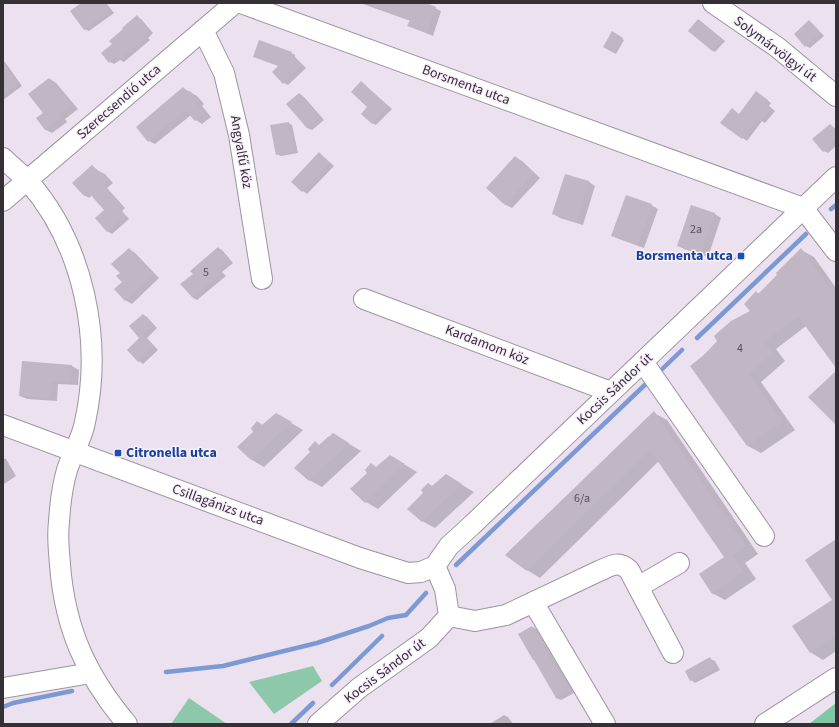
<svg xmlns="http://www.w3.org/2000/svg" width="839" height="727" font-family="'Source Sans 3',sans-serif">
<rect width="100%" height="100%" fill="#ece1ef"/>
<!-- green -->
<path fill="#8ec8aa" d="M313,666L322,681L274,714L249,682Z
M189,698L227,724H171Z"/>
<!-- forest -->
<path fill="#7ec9a4" d="M836,703V724H809Z"/>
<!-- shadow -->
<path fill="#0003" d="M82,3H106L114,13L89,31L84,29Z
M360,3H423L441,11L433,36L409,26L411,21Z
M137,17L141,19L153,33L148,38L150,40L124,62L120,60L114,64L110,62Z
M699,20L725,41L715,52L711,50Z
M809,21L813,24L824,36L810,48L806,46Z
M613,33L624,40L616,54L604,47Z
M291,53L295,55V57L306,68L288,85L284,83Z
M3,61L5,62L22,86L3,100Z
M50,79L56,83L78,109L65,119L67,122L52,133L46,130L37,118L44,113Z
M362,83L392,109L376,125L372,123Z
M183,88L197,96L204,104L202,106L211,117L202,124L196,120L191,115L155,144L149,141Z
M300,94L304,97L324,120L312,130L307,128L288,104Z
M760,95L771,103L769,106L775,111L765,123L762,121L747,141L722,123L739,115Z
M288,123L292,125L298,153L281,156L277,154Z
M830,125L836,129V146L828,153L824,151Z
M319,153L334,166L307,194L292,182Z
M515,157L522,161L540,178L512,208L506,205L487,188Z
M92,166L100,172L105,174L113,183L107,188L125,208L122,211L129,219L112,234L107,231L106,210L92,195L89,198L84,195Z
M566,175L589,182L595,186L583,225L560,218L554,214Z
M651,205L658,209L644,248L619,239L613,236Z
M715,214L721,218L708,257L684,249L678,245Z
M218,248L222,250L233,263L222,272L226,276L197,300L193,298L194,274Z
M129,249L135,253L159,278L132,304L125,300L123,282Z
M801,250L814,257L836,288V366L806,326L776,349L785,361L761,382L795,430L761,453L748,446L692,366L751,312L757,292L759,294Z
M143,315L147,317L157,328L147,338L158,350L143,364L139,361L128,350L141,338Z
M23,363L72,366L79,370L78,385L58,384L57,401L27,399L20,396Z
M654,413L667,420L758,554L745,563L756,579L725,600L712,593L726,557L659,461L540,578L527,570Z
M276,414L303,430L264,467L252,460L238,447L254,432L258,422L262,425Z
M334,435L361,451L322,487L309,480L312,452L315,443L320,446Z
M390,456L417,472L378,509L366,502L368,474Z
M3,458L6,459L16,476L4,484Z
M447,476L474,492L435,528L422,521L425,493L428,484L433,487Z
M836,545V651L823,660L810,652L833,600Z
M532,627L536,629L574,693L561,700L556,698Z
M710,659L715,661L720,670L695,683L691,680Z
M504,715L508,717L513,724H490Z"/>
<g fill="none" stroke-linecap="round" stroke-linejoin="round">
<!-- stream -->
<path stroke="#7c99d4" stroke-width="4.5" d="M831,209L836,205
M697,338L806,234
M657,374L682,350
M456,565L650,380
M166,672L223,666L317,643L369,626L388,618L406,615L426,593
M332,685L382,636
M3,707L13,703L72,691
M291,724L313,703"/>
</g>
<!-- building -->
<path fill="#c0b6c4" d="M81,3H105L110,11L84,30L70,11Z
M368,3H426L436,7L427,33L407,26L410,20L368,4Z
M137,15L149,31L144,35L146,38L119,60L116,57L109,63L101,53L112,44L109,41L123,29L122,28Z
M698,19L721,38L711,50L688,31Z
M809,20L820,33L805,47L794,34Z
M612,31L623,38L614,53L603,47Z
M259,40L292,52L291,54L302,65L283,84L272,72L278,66L253,57Z
M3,61L19,84L3,95Z
M49,78L72,105L59,115L61,118L45,130L36,118L43,113L28,94Z
M361,81L388,106L372,124L361,114L367,107L351,92Z
M183,87L188,93L190,91L198,100L196,102L205,113L195,121L185,110L148,142L136,127Z
M756,91L768,100L765,103L771,108L761,122L758,119L742,139L720,123L732,108L739,114Z
M299,93L320,117L307,128L286,104Z
M289,122L295,151L276,155L270,125Z
M830,124L836,130V140L823,152L812,139Z
M319,152L330,163L302,192L291,182Z
M515,156L534,173L505,205L486,188Z
M92,165L99,172L100,171L109,180L104,185L122,205L118,208L126,216L107,232L95,218L104,210L88,192L84,196L72,183Z
M565,174L589,181L577,222L552,214Z
M626,195L652,204L638,245L611,236Z
M691,205L715,213L701,254L677,246Z
M218,247L230,260L219,269L222,273L193,298L180,284L193,274L190,271Z
M129,248L153,274L125,301L114,289L122,282L116,276L120,273L111,264Z
M801,248L828,285L830,284L836,293V368L798,316L764,342L773,353L749,374L783,422L747,446L690,366L705,354L717,341L714,336L731,321L750,311L744,304L756,291L758,294L777,275L776,273Z
M143,314L154,325L143,335L154,347L138,362L127,350L139,338L129,326Z
M22,361L72,365L71,382L51,381L50,398L19,396Z
M836,371V425L808,397Z
M654,411L746,546L733,556L744,572L712,594L699,574L724,557L650,450L527,571L505,555Z
M276,413L292,422L251,460L237,447L253,432L251,428L257,421L262,425Z
M333,433L349,443L309,481L294,468L310,452L308,449L315,441L319,445L329,436V437Z
M390,455L405,464L365,503L350,489L367,473L365,470L371,463L376,467Z
M446,474L462,484L422,522L407,509L423,493L421,490L428,483L432,486Z
M836,539V635L810,653L792,626L832,600L805,560Z
M532,626L570,690L556,698L534,660H533L518,634Z
M710,657L716,668L690,681L685,671Z"/>
<g fill="none" stroke-linecap="round" stroke-linejoin="round">
<!-- minor casing -->
<g stroke="#9d93a0" stroke-width="22">
<path id="minor" d="M241,3L803,208L836,251
M713,3L777,47L836,96
M203,30L224,73L239,135L262,279
M3,158C11,166 20,173 28,181C84,245 103,340 85,422C82,439 72,454 67,470C62,487 60,505 59,522C57,536 59,551 60,565C65,629 86,675 127,724
M3,201L235,3
M364,299L611,392
M643,362L764,536
M3,425L360,558L408,573L421,572L435,566L449,546L472,525L836,177
M638,587L679,563
M533,602L605,724
M449,616L475,621L506,615L599,571C611,566 618,560 629,570L673,653
M3,688L91,673
M318,724L359,688L429,638L449,616L445,589L435,566
M765,724L836,678"/>
</g>
<!-- minor -->
<use href="#minor" stroke="#fff" stroke-width="20"/>
</g>
<!-- markers -->
<g fill="#1a4fb4" stroke="#f9effd" stroke-width="1.5">
<rect x="737" y="252" width="8" height="8" rx="2"/>
<rect x="114" y="449" width="8" height="8" rx="2"/>
</g>
<g text-anchor="middle" dominant-baseline="central" stroke-width="3" stroke-linejoin="round" paint-order="stroke">
<!-- number labels -->
<g font-size="12" fill="#575259">
<text x="696" y="229">2a</text>
<text x="206" y="272">5</text>
<text x="740" y="348">4</text>
<text x="582" y="498">6/a</text>
</g>
<!-- street labels -->
<g font-size="14" fill="#343035" stroke="#f9effd">
<text transform="translate(775 49) rotate(37)">Solymárvölgyi út</text>
<text transform="translate(466 85) rotate(20)">Borsmenta utca</text>
<text transform="translate(119 102) rotate(-41)">Szerecsendió utca</text>
<text transform="translate(241 152) rotate(80)">Angyalfű köz</text>
<text transform="translate(487 345) rotate(21)">Kardamom köz</text>
<text transform="translate(615 389) rotate(-43)">Kocsis Sándor út</text>
<text transform="translate(218 505) rotate(20)">Csillagánizs utca</text>
<text transform="translate(385 671) rotate(-37)">Kocsis Sándor út</text>
</g>
<!-- transit labels -->
<g font-size="14" font-weight="bold" fill="#164399" stroke="#f9effd" text-anchor="end">
<text x="733" y="256">Borsmenta utca</text>
<text x="126" y="453" text-anchor="start">Citronella utca</text>
</g>
</g>
<!-- border -->
<rect width="839" height="727" fill="none" stroke="#343035" stroke-width="8"/>
</svg>
